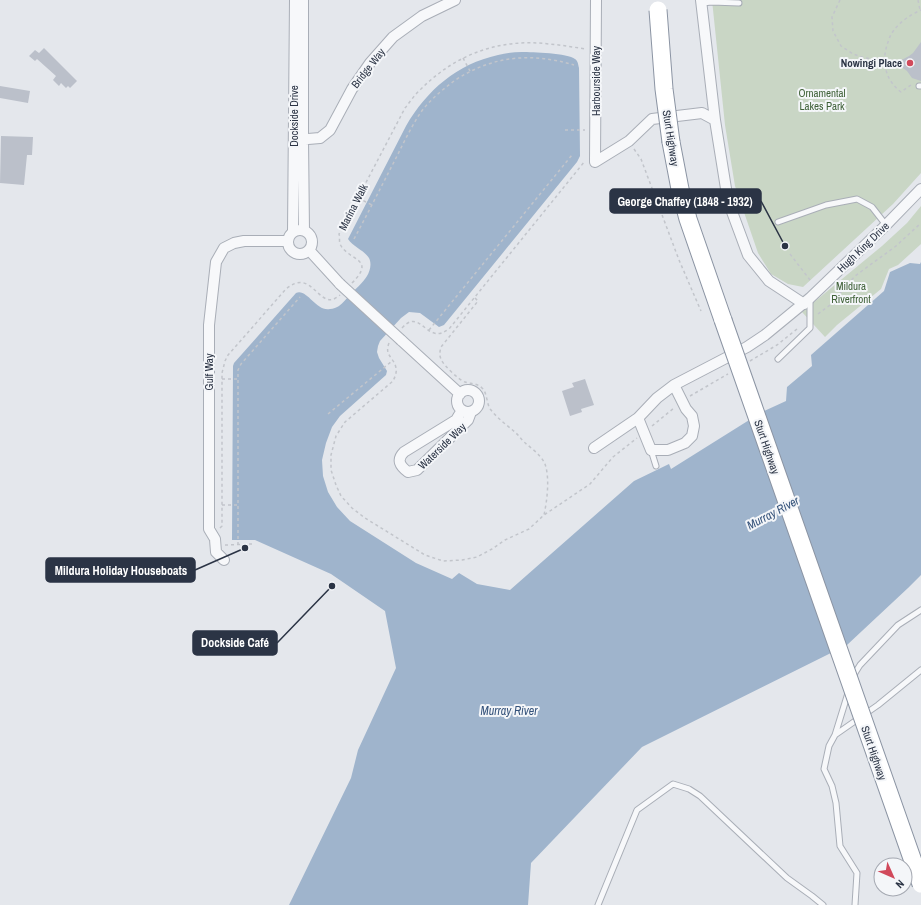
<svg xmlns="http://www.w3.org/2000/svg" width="921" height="905" font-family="'Archivo Narrow',sans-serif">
<rect width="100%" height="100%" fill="#e4e7ec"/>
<!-- green -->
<path fill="#c9d6c5" d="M712,0H921V173L893,204L803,287L788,284L771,274L758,253L735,186L725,125Z
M921,206V244L898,265L889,269L881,289L837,325L825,337L802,312L882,246L907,223Z"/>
<!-- water -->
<path fill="#9fb4cc" d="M522,52C532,52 568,53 575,59C578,61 578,64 579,68L580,156L577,162L444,325L439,327L420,313L409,312L401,318L380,341L378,346L377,352L379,358L387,371L386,375L340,416L332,427L326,443L322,460L323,476L328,492L337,507L350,521L416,563L452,579L459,573L477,584L510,590L634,481L669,464L671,469L762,412L786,401L787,387L812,366L811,355L884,291L890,272L910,263L920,264L921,262V575L908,588L847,645L642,747L531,863L528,905H289L351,778L358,750L396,668L385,611L331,574L255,540H232L233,366L234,363L296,293C307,288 316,312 330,309C333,309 337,307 339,306C343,303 347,298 350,295C355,289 363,283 367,276C370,271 372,264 369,258C364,250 353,247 348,239L349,237L406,126C427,90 457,64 498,55C506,53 514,52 522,52Z"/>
<!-- building -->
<path fill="#bbc0ca" d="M921,42V81L912,78L907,71L896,63L909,56L913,53Z
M44,48L77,81L70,88L68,86L66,88L61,83L59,86L53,80L56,76L37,59L35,61L29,56L35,50L39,53Z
M0,86L30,91L28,103L0,98Z
M1,136L33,137L32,155H27L24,185L0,183Z
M585,379L594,405L581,409L582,412L570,416L562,391L574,387L572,383Z"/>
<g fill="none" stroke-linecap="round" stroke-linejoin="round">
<!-- service casing -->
<g stroke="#a9aeb7" stroke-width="7">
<path id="service" d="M702,3L712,2L739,3
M919,86H921
M778,222L826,205L857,199L872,207L886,225
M778,359L810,328V298
M651,450L656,466
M853,678L855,673L860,665L898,625L921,610
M848,693L835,735L829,746L824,769L832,786L836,803L840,846L857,873L855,905
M835,735L878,705L921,670
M598,905L637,810L673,784L689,789L700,796L787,878L812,896L823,905"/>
</g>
<!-- minor casing -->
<g stroke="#a9aeb7" stroke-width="12">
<path id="minor" d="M303,0V140L304,230
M701,0L715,120L728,201L748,255L769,281L804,304
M296,140L320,138L330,130L352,89L370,63L393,37L422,16L455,0
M595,162L596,0
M595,162L629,141L652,119L702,113L715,120
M288 242a12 12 0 1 1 24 0a12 12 0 1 1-24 0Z
M293,232L295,0
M309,250L340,284
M401,340L460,394
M674,385L686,409L692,416L694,426L692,436L685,443L668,450H651L638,418L657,398L674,385L747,347L765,335L810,298L886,225L921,189
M457 401a11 11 0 1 1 22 0a11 11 0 1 1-22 0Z
M462,410L456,420L404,452C396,460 400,466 408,472L417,470L468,420L471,412
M594,448L638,418
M224,560L216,552L215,539L209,529V325L216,262L224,248L234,243L244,241H288"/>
</g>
<!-- trunk casing -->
<g stroke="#8b94a3" stroke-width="19">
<path id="trunk" d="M671,142L680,189L688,219L723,320"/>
</g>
<!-- path -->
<path stroke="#c2c5cb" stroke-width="1.5" stroke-dasharray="3 3" stroke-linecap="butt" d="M840,0L832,17L833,31L841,46L853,54L865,58L884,60
M918,0L920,10
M463,58L470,71
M911,85L901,92C885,80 881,61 888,42C889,39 890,36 892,33C898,23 910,15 921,10
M565,130H585
M634,149L641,159L679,260L701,311
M358,198L372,205
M354,239C368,213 381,187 395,160C403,144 411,127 421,112C430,100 442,90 454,81C491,56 531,52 574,65
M790,254L810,280
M352,283C377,258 348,261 340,244C339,241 340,237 339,234L405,108C410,102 415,94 421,89C456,54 500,38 549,44C561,45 573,47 585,49
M475,298L478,301L441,347C440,351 439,355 441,359C443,365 459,380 465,382C471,384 477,383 482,388C488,394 486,404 491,410C498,419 508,426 516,433C519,436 521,439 524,442C531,448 541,455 545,464C550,478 547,501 544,515
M818,314L830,305L855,276L896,246L921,223
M402,328C416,312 423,330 434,333C440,335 444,332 449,329L585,161
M429,330L572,155
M389,343C384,356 394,357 396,368C397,372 395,377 393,381L345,422L336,436L331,455V470L336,485L341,496L352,508L365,518L425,555L443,561L462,560L477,557L492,549L505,540L529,529L544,515L590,484L613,457L637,438
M750,361L777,345L797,329
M222,379H238
M690,396L728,374
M328,414L392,361
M652,426L674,408
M222,505H238
M220,528L222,526V373L225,361L228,355L286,289C311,268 317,305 334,299C334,299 339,296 340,295
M225,545L252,544
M238,545V370L241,364L300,297"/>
<!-- service -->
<use href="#service" stroke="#f7f8fa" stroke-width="5"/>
<!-- minor -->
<use href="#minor" stroke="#f7f8fa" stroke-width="10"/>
<!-- trunk -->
<use href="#trunk" stroke="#fff" stroke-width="17"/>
<!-- minor-bridge casing -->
<g stroke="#a9aeb7" stroke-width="12" stroke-linecap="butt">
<path id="minor-bridge" d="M340,284L401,340"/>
</g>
<!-- trunk-bridge casing -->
<g stroke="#8b94a3" stroke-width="19" stroke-linecap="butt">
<path id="trunk-bridge" d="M658,10L664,89L671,142
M723,320L921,884"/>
</g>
<!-- minor-bridge -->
<use href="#minor-bridge" stroke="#f7f8fa" stroke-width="10"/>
<!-- trunk-bridge -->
<use href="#trunk-bridge" stroke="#fff" stroke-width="17"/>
</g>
<!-- markers -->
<circle fill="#d1495b" stroke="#f4f6f9" stroke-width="1.5" cx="910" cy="63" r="4"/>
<g text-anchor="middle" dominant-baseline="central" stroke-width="4" stroke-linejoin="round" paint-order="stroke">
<!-- poi labels -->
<g font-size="11" font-weight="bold" fill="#2b3445" stroke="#f4f6f9" text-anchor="end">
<text x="902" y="63">Nowingi Place</text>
</g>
<!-- street labels -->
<g font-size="11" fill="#2b3445" stroke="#f4f6f9">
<text transform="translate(368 68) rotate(-52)">Bridge Way</text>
<text transform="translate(596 81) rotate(-90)">Harbourside Way</text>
<text transform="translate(294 116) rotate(-90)">Dockside Drive</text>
<text transform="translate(671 138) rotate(81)">Sturt Highway</text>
<text transform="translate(353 207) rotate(-63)">Marina Walk</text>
<text transform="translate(863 247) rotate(-44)">Hugh King Drive</text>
<text transform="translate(209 372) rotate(-90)">Gulf Way</text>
<text transform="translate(442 446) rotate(-44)">Waterside Way</text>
<text transform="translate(767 447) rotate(71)">Sturt Highway</text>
<text transform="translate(874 753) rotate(71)">Sturt Highway</text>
</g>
<!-- park labels -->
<g font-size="11" fill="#3f6138" stroke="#f4f6f9">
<text x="822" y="93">Ornamental<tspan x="822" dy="13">Lakes Park</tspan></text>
<text x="851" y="286">Mildura<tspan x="851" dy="13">Riverfront</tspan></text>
</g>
<!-- water labels -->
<g font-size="12" font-style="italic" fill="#34527a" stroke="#f4f6f9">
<text transform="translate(773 513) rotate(-28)">Murray River</text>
<text x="509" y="711">Murray River</text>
</g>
</g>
<!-- callouts -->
<path fill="none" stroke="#2b3445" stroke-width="1.5" d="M785 246L761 201M245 548L195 570M332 586L277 643"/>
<g fill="#2b3445" stroke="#f4f6f9" stroke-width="1.5">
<circle cx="785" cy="246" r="4"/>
<circle cx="245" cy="548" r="4"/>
<circle cx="332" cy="586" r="4"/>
</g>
<g fill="#2b3445" stroke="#2b3445" stroke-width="1.5">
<rect x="610" y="189" width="151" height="24" rx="4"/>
<rect x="46" y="558" width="149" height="24" rx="4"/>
<rect x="193" y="631" width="84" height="24" rx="4"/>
</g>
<g font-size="12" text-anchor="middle" font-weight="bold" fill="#fff">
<text x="685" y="206">George Chaffey (1848 - 1932)</text>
<text x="121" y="575">Mildura Holiday Houseboats</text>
<text x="235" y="647">Dockside Café</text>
</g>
<!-- north arrow -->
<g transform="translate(893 877) rotate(135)"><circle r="19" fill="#f4f6f9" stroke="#a4a8b1"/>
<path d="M0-3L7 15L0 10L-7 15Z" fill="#d1495b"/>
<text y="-6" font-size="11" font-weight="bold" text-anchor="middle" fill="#2b3445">N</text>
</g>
</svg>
